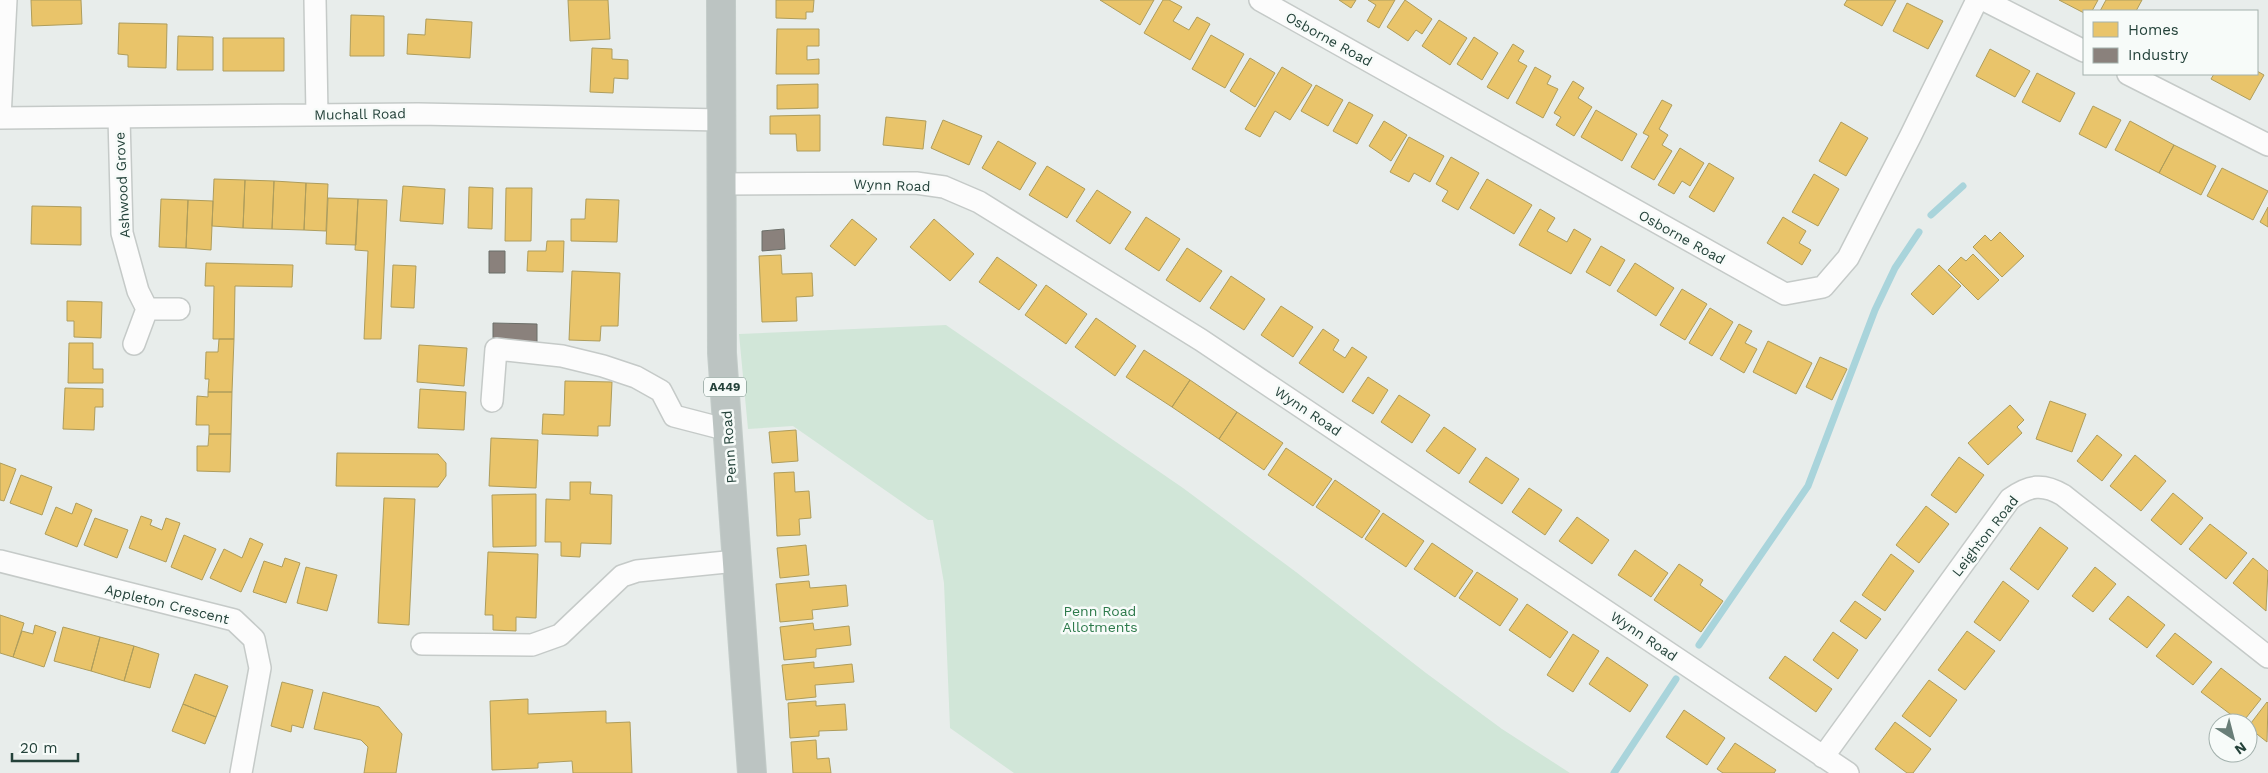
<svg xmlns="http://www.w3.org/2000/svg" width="2268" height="773" font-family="'Work Sans',sans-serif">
<rect width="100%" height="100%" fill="#e8edeb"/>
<!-- green -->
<path fill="#d1e6d8" d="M946,325L1183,488L1296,572L1426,673L1502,729L1570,773H1014L950,728L944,583L933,520H928L793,426L748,429L739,334Z"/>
<!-- homes -->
<path fill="#e9c46a" stroke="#ae9d5c" d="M31,0H81L82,24L32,26Z
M568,0H608L610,39L570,41Z
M776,0H814L813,12H806V19L776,18Z
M1100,0H1154L1140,25Z
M1163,0H1169L1182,7L1173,21L1189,30L1197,17L1210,24L1190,60L1144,33Z
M1339,0H1356L1351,8Z
M1368,0H1395L1379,28L1367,21L1376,5Z
M1405,0L1432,19L1422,34L1416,30L1408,41L1387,27Z
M1847,0H1896L1882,26L1844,5Z
M2059,0H2098L2092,11H2084V13Z
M2106,0H2142L2136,11H2100Z
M1907,3L1943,21L1928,49L1893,31Z
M351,15L384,16V56H350Z
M426,19L472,22L470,58L407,54L408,34L425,35Z
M1439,20L1467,38L1450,65L1422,46Z
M119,23L167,24L166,68L128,67V55L118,54Z
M777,29H819V46H807V60L819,59V74H776Z
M1211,35L1244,54L1225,88L1192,69Z
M178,36L213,37V70H177Z
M1474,37L1498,53L1482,80L1457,64Z
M223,38H284V71H223Z
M1513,44L1524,51L1518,61L1527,66L1508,99L1487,87Z
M592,48L612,49V59L628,60V79L614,78L613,93L590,92Z
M1990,49L2030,71L2015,97L1976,76Z
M1250,58L1275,73L1255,107L1230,91Z
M1282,67L1312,85L1290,120L1275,111L1260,137L1245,129Z
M1535,67L1551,76L1547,84L1558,89L1543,118L1516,103Z
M2257,71L2264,75L2250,100L2211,79L2214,74H2257Z
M2037,73L2075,93L2060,122L2022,102Z
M1573,81L1584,88L1578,98L1592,107L1574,136L1556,125L1561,117L1554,113Z
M818,84V108L777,109V85Z
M1316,85L1343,100L1328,126L1301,111Z
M1662,100L1672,105L1659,129L1668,135L1662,145L1672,151L1654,180L1631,167L1649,136L1643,133Z
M1349,102L1373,115L1357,144L1333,131Z
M2093,106L2121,120L2106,148L2079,134Z
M1596,110L1637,134L1622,161L1581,137Z
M820,115V151H797L796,134H770V116Z
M886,117L926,121L923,149L883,145Z
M943,120L982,136L969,165L931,148Z
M1384,121L1407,135L1391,161L1369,146Z
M2130,121L2174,145L2159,173L2115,150Z
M1841,122L1868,138L1846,176L1819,161Z
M1409,137L1444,156L1430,182L1414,173L1409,182L1390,172Z
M998,141L1036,163L1020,190L982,168Z
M2174,145L2216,166L2201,195L2159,173Z
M1680,148L1704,163L1690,186L1682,181L1674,194L1658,185Z
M1451,157L1479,173L1458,210L1442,201L1448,191L1436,184Z
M1709,163L1734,178L1714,212L1689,197Z
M1047,166L1085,189L1067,218L1029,195Z
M2222,168L2268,191L2253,220L2207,196Z
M1814,174L1839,189L1818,226L1792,212Z
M214,179L245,180L243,228L212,226Z
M1487,179L1532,205L1514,234L1470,208Z
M245,180L274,181L272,229L243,228Z
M274,181L306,183L304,230L272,229Z
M306,183L328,184L326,231L304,230Z
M403,186L445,189L443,224L400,221Z
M469,187L493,188L492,229L468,228Z
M506,188H532L531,241H505Z
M1097,190L1131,212L1110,244L1076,221Z
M328,198L358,199L356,245L326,244Z
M161,199L188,200L186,248L159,247Z
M358,199L387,200L381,339H364L368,251L355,250Z
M586,199L619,200L617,242L571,241V219H585Z
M188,200L213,201L211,250L186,248Z
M32,206L81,207V245L31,244Z
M2268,207V227L2260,222Z
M1540,209L1555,218L1547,231L1567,242L1574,229L1591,239L1571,274L1519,245Z
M1146,217L1180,239L1159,271L1125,249Z
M1783,217L1806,231L1799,243L1811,250L1802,265L1767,243Z
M852,219L877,239L855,266L830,246Z
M934,219L974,254L950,281L910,247Z
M2000,232L2024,256L2002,277L1973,247L1985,235L1991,241Z
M547,241H564L563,272L527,271L528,251H546Z
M1601,246L1625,260L1610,286L1586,272Z
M1187,248L1222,271L1200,302L1166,280Z
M1973,254L1999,280L1978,300L1948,270L1961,257L1966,261Z
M781,255L782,274L812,273L813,296L796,297L797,321L762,322L759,256Z
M997,257L1037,285L1019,310L979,282Z
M206,263L293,265L292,287L235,286L234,339H213L214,286H205Z
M1635,263L1674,288L1656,316L1617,291Z
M393,265L416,266L414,308L391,307Z
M1939,265L1961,286L1933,315L1911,294Z
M572,271L620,273L618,326H601L600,341L569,340Z
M1231,276L1265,299L1244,330L1210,308Z
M1046,285L1087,314L1066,344L1025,315Z
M1682,289L1707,304L1685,340L1660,325Z
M67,301L102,302L101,338L74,337V321H67Z
M1281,306L1313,327L1293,357L1261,335Z
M1710,308L1733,322L1712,356L1689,343Z
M1096,318L1136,346L1115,376L1075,347Z
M1739,324L1752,331L1745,343L1757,349L1744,373L1720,359Z
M1323,329L1339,340L1333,350L1345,358L1352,347L1367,357L1343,393L1299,363Z
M219,339H234L232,392H208L209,379H205L206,352H218Z
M1768,341L1812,363L1796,394L1753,372Z
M69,343H93V369H103V383H68Z
M419,345L467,348L464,386L417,382Z
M1144,350L1190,380L1172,407L1126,377Z
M1820,357L1847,369L1832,400L1806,387Z
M1368,377L1388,390L1373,414L1352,401Z
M1190,380L1237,412L1219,439L1172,407Z
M565,381L612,382L610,426H598V436L542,434L543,414L564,415Z
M65,388L103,389V407H95L94,430L63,429Z
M420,389L466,392L464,430L418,428Z
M208,392H232L231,434H209V425H196L197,396L208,397Z
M1399,395L1430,415L1412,443L1381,422Z
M2050,401L2086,414L2072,452L2036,439Z
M2010,405L2024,420L2017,427L2022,433L1988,465L1968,443Z
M1237,412L1283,443L1264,470L1219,439Z
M1444,427L1476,449L1459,474L1426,451Z
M796,430L798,461L772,463L769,432Z
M209,434H231L230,472L197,471V446H208Z
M2097,435L2122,455L2102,481L2077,461Z
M491,438L538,440L536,488L489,486Z
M1286,448L1332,479L1313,506L1268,475Z
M337,453L438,454L446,463V476L438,487L336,486Z
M2135,455L2166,481L2141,511L2110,486Z
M1486,457L1519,479L1502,504L1469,482Z
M1959,457L1984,475L1956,513L1931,495Z
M0,463L16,469L4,501L0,500Z
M794,472L795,492L809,491L811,518L799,519L800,535L777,536L774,473Z
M21,475L52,487L42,515L10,503Z
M1335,480L1380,511L1362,538L1316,507Z
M570,482H591L590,494L612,495L611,544L581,543L580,557L561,556V542H545L546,499L570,500Z
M1529,488L1562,510L1545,535L1512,512Z
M2173,493L2203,518L2181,545L2151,520Z
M536,494V546L493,547L492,495Z
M384,498L415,499L409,625L378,623Z
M76,503L92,510L77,547L45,534L56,507L72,514Z
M1926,506L1949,524L1919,563L1896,545Z
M1383,513L1424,541L1406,567L1365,539Z
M141,516L152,520L150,525L162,530L166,518L180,523L166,562L129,548Z
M1577,517L1609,540L1592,564L1559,541Z
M95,518L128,530L117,558L84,545Z
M2210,524L2247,553L2226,579L2189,549Z
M2040,527L2068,548L2038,590L2010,569Z
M184,535L216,549L202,580L171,567Z
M250,538L263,544L241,592L210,578L224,549L242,558Z
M1432,543L1473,571L1455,597L1414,569Z
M806,545L809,575L780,578L777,548Z
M1635,550L1668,573L1651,597L1618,575Z
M488,552L538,554L536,618L516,617V631L493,630V615H485Z
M1891,554L1914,571L1885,611L1862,595Z
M285,558L300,563L286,603L253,592L264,561L282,567Z
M2253,558L2268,571L2266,611L2233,583Z
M1679,564L1703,580L1700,585L1723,601L1701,632L1654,600Z
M306,567L337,575L327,611L297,603Z
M2095,567L2116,584L2093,612L2072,596Z
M1477,572L1518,599L1500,626L1459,598Z
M809,581L810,588L846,585L848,606L812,610L813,619L780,622L776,584Z
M2003,581L2029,601L2000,641L1974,622Z
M2128,596L2165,625L2147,648L2109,619Z
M1855,601L1881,619L1866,639L1840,621Z
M1527,604L1568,632L1550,658L1509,630Z
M0,615L24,623L13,657L0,653Z
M813,623L814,630L849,626L851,645L816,649V657L784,660L780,627Z
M35,625L56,632L44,667L13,657L22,631L33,634Z
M63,627L100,637L91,671L54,661Z
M1967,631L1995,651L1965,690L1938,670Z
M1833,632L1858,650L1838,679L1813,660Z
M2175,633L2212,662L2193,685L2156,656Z
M1573,634L1599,651L1573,692L1547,675Z
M100,637L134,646L124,681L91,671Z
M134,646L159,654L150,688L124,681Z
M1785,656L1832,689L1816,712L1769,678Z
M1607,657L1648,685L1630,712L1589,684Z
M814,662V668L852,664L854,682L815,685L816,697L786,700L782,665Z
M2221,668L2261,699L2242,723L2201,692Z
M195,674L228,686L216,717L183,704Z
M1929,680L1957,700L1930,737L1902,716Z
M282,682L313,690L303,728L292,725L291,732L271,726Z
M323,692L379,707L402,734L396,773H364L368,747L361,740L314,729Z
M528,699V714L606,711V723L630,722L632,773H573L572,761L538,763V768L492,770L490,701Z
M816,701V706L845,704L847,730L819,731V736L790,738L788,703Z
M2267,702L2268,703L2267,742L2248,727Z
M183,704L216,717L205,744L172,731Z
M1684,710L1725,738L1707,765L1666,737Z
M1895,722L1931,749L1913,773H1907L1875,749Z
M816,740L817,759L829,758L831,773H793L791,742Z
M1735,743L1776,770L1774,773H1723L1717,769Z"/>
<!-- industry -->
<path fill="#8a817c" stroke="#6b6e68" d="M784,229L785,249L762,251V231Z
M489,251H505V273H489Z
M493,323L537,324V344L493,343Z"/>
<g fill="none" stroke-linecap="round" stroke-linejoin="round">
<!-- stream -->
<path stroke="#a9d4db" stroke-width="7" d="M1931,215L1963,186
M1699,645L1808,486L1875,310L1895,268L1919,232
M1614,773L1676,679"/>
<!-- street casing -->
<g stroke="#c5cac8" stroke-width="24">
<path id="street" d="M315,0L317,115
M1260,0L1785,294L1823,287L1848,258L1910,137L1977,0
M1984,0L2084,51
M2128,74L2268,145
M119,117L122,233L138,291L147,309
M0,118L418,114L721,120
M0,118L6,0
M722,184L916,183L944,187L979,202L1201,340L1848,773
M134,344L147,309H179
M492,401L496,349L562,356L603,366L636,377L661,391L674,416L728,430
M0,561L234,620L254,639L260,668L241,773
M422,644L532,645L560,635L622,576L637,571L736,561
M1823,757L2010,499C2029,485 2043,483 2063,495L2268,657"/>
</g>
<!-- highway casing -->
<g stroke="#c3ccc9" stroke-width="30">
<path id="highway" d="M721,0L722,353L752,773"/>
</g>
<!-- street -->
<use href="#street" stroke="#fcfcfc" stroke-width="21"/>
<!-- highway -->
<use href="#highway" stroke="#bcc4c2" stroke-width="28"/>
</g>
<g text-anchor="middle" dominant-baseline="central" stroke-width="5" stroke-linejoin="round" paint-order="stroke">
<!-- shield labels -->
<rect fill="#f7fbf9" stroke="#637a73" stroke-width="1" x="704" y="377.5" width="42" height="19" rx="4"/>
<g font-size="12" font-weight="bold" fill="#24423a">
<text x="725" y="387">A449</text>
</g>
<!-- street labels -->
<g font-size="14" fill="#24423a" stroke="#f7fbf9">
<text transform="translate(1329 39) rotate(29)">Osborne Road</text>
<text transform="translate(360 114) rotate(-1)">Muchall Road</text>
<text transform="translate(122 185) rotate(-93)">Ashwood Grove</text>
<text transform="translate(892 185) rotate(2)">Wynn Road</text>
<text transform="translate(1682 237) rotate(29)">Osborne Road</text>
<text transform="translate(1308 411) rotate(34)">Wynn Road</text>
<text transform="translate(729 447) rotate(-94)">Penn Road</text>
<text transform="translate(1985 536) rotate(-52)">Leighton Road</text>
<text transform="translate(167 604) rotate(14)">Appleton Crescent</text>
<text transform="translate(1644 636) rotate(34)">Wynn Road</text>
</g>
<!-- park labels -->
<g font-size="14" fill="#2d7a4b" stroke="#f7fbf9">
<text x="1100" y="611">Penn Road<tspan x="1100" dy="16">Allotments</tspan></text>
</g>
</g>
<!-- legend -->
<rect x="2083" y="10" width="175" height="65" fill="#f7fbf9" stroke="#a3b1ad"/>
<rect x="2093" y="22" width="25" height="15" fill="#e9c46a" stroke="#a3b1ad"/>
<text x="2128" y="35" font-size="15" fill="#24423a">Homes</text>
<rect x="2093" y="48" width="25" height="15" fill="#8a817c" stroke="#a3b1ad"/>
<text x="2128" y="60" font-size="15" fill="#24423a">Industry</text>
<!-- north arrow -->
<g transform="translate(2233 738) rotate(144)"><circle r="24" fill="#f7fbf9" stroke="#a3b1ad"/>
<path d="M0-4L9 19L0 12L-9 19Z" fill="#697e78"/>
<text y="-8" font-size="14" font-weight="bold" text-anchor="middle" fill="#24423a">N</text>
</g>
<!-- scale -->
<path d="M12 753v8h66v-8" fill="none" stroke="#24423a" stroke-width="2.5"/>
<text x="20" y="753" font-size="15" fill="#24423a" stroke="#f7fbf9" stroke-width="4" paint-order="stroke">20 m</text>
</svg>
